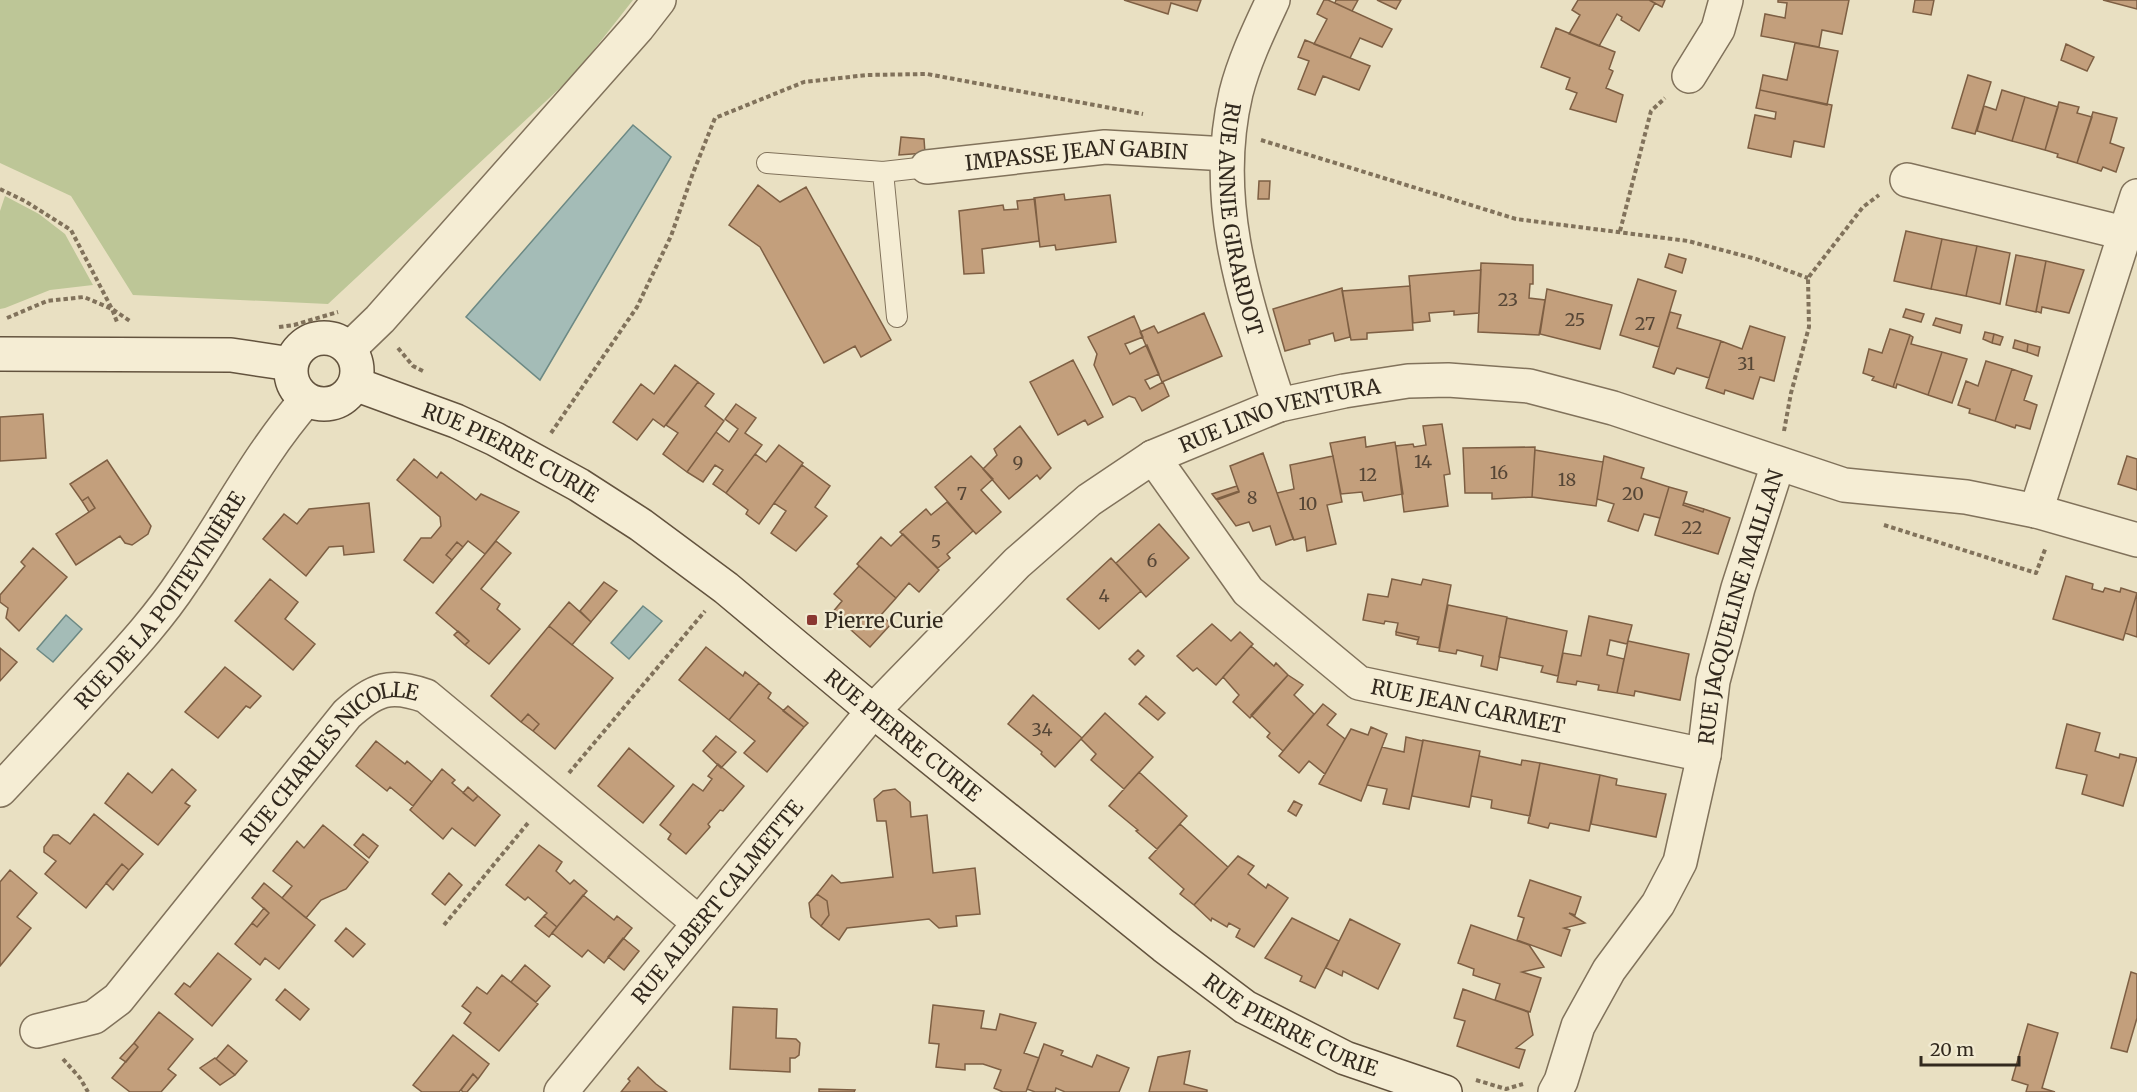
<svg xmlns="http://www.w3.org/2000/svg" width="2137" height="1092" font-family="Merriweather,serif">
<rect width="100%" height="100%" fill="#e9e0c2"/>
<!-- green -->
<path fill="#bdc697" d="M0,0H633L574,75L328,304L133,295L71,196L0,163Z
M5,196L39,214L65,234L93,285L50,290L5,308L0,309V211Z"/>
<!-- water -->
<path fill="#a4bcb7" stroke="#6c8984" stroke-width="1.5" d="M633,125L671,157L540,380L466,317Z
M643,606L662,621L629,659L611,643Z
M66,615L82,629L53,662L37,649Z"/>
<!-- building -->
<path fill="#c39f7c" stroke="#7e5f43" stroke-width="1.5" d="M1124,0H1201L1197,11L1171,3L1168,14Z
M1324,0H1328L1392,29L1382,47L1360,38L1350,58L1314,44L1327,19L1317,14Z
M1336,0H1358L1352,11L1335,3Z
M1377,0H1401L1396,9Z
M1578,0H1649L1655,3L1639,31L1621,20L1622,17L1617,14L1599,46L1569,34L1580,15L1572,10Z
M1649,0H1665L1662,7Z
M1778,0H1849L1842,34L1822,30L1819,47L1761,36L1765,14L1785,18L1787,3L1778,2Z
M1915,0H1934L1931,15L1913,12Z
M2103,0H2137V9Z
M1556,28L1615,52L1609,69L1613,71L1606,88L1623,95L1616,122L1570,109L1577,93L1566,89L1570,78L1541,67Z
M1305,40L1370,66L1359,90L1323,76L1315,95L1298,89L1309,61L1298,57Z
M1795,43L1838,51L1827,105L1760,90L1763,75L1787,80Z
M2066,44L2094,57L2087,71L2061,60Z
M1968,75L1991,82L1975,134L1952,128Z
M1760,90L1832,105L1824,147L1794,141L1791,157L1748,148L1755,115L1775,119L1776,112L1756,108Z
M2002,90L2025,97L2012,141L1977,131L1984,106L1996,110Z
M2025,97L2058,107L2045,150L2012,141Z
M2059,102L2079,107L2077,113L2092,117L2077,163L2057,157L2058,154L2045,150Z
M2093,112L2117,118L2110,143L2124,148L2116,172L2103,167L2101,171L2077,163Z
M901,137L924,139L925,153L899,155Z
M1259,181H1270L1269,199H1258Z
M758,185L780,202L806,187L891,340L861,357L855,346L824,363L760,247L729,225Z
M1064,194L1065,200L1110,195L1116,242L1056,250L1055,245L1040,247L1034,198Z
M1035,199L1039,241L982,249L984,273L964,274L959,211L1003,205L1004,210L1018,209L1017,201Z
M1906,231L1942,239L1931,289L1894,281Z
M1942,239L1977,246L1966,296L1931,289Z
M1977,246L2010,253L2000,304L1966,296Z
M1669,254L1686,259L1682,273L1665,267Z
M2016,255L2046,261L2036,312L2006,305Z
M2046,261L2084,270L2069,313L2042,307L2041,313L2036,311Z
M1481,263L1533,265V284H1530L1529,298L1545,300L1539,335L1478,332Z
M1481,270L1479,313L1454,315V311L1429,313L1430,321L1413,323L1409,276Z
M1638,279L1676,291L1659,347L1620,335Z
M1410,286L1413,330L1367,333V339L1351,340L1342,291Z
M1342,288L1350,337L1335,341L1333,333L1309,340L1310,344L1285,351L1273,309Z
M1547,289L1612,305L1600,349L1540,334Z
M1906,309L1924,314L1921,322L1903,317Z
M1670,312L1681,315L1677,328L1721,341L1709,378L1677,368L1674,374L1653,367Z
M1204,313L1222,356L1162,382L1140,332L1154,326L1158,333Z
M1134,316L1143,337L1125,344L1130,354L1147,345L1159,374L1145,380L1150,389L1163,382L1169,396L1142,411L1135,398L1129,396L1113,405L1094,365L1097,354L1088,337Z
M1936,318L1962,325L1960,333L1933,325Z
M1750,326L1785,337L1774,381L1760,377L1753,399L1725,390L1724,394L1706,388L1721,341L1742,349Z
M1890,329L1910,335L1893,387L1872,380L1874,377L1863,373L1869,349L1882,353Z
M1985,332L1994,334L1992,343L1983,339Z
M1994,334L2003,337L2000,345L1992,343Z
M1910,335L1913,337L1911,344L1942,352L1928,395L1897,384L1896,388L1893,387Z
M2015,340L2028,344L2027,352L2013,348Z
M2028,344L2040,347L2038,356L2027,352Z
M1942,352L1967,359L1952,403L1928,395Z
M1073,360L1103,417L1088,425L1085,420L1058,435L1030,382Z
M1986,361L2012,369L1995,421L1969,413L1970,409L1958,405L1966,381L1978,386Z
M675,365L698,382L664,427L653,419L637,440L613,422L641,384L654,394Z
M2012,369L2032,376L2024,400L2037,405L2030,429L2016,425L2015,428L1995,421Z
M698,382L714,394L705,406L724,421L687,472L663,454L678,433L666,425Z
M736,404L756,418L745,433L762,445L726,493L713,484L723,470L715,465L703,482L687,472L716,432L729,442L738,429L725,419Z
M43,414L46,458L0,461V417Z
M1442,424L1450,474L1444,475L1448,506L1404,512L1396,446L1413,444L1414,447L1426,445L1423,426Z
M1020,426L1051,468L1040,479L1037,475L1009,499L983,469L997,455L994,449Z
M1365,437L1366,447L1395,442L1403,494L1364,501L1362,492L1341,494L1330,443Z
M779,445L803,463L759,524L746,514L748,510L726,493L755,454L766,462Z
M1535,447L1532,497L1492,499V493H1465L1463,448Z
M1535,450L1603,462L1596,506L1532,497Z
M1263,453L1293,539L1276,545L1270,526L1253,531L1249,522L1236,526L1217,500L1239,492L1230,466Z
M971,456L993,479L981,490L1001,512L976,534L935,487Z
M1333,456L1342,502L1327,505L1336,544L1307,551L1305,537L1294,540L1277,493L1294,489L1290,465Z
M1604,456L1644,468L1641,478L1669,487L1660,518L1644,514L1638,531L1608,521L1614,504L1597,499Z
M2127,456L2137,459V490L2118,484Z
M414,459L437,478L441,472L476,500L481,494L519,512L485,554L468,541L463,547L457,542L446,555L452,560L433,583L404,560L421,538H431L441,526L440,517L397,480Z
M107,460L151,526L148,534L132,545L125,543L120,536L76,565L56,534L95,508L88,497L82,501L70,484Z
M802,465L830,486L815,507L827,516L796,551L771,533L786,511L774,503Z
M1237,486L1239,491L1216,499L1212,494Z
M1669,487L1687,492L1683,505L1703,512L1704,509L1730,518L1718,554L1655,535Z
M88,497L95,508L89,512L82,501Z
M947,502L973,531L947,554L950,558L938,568L900,532L926,509L931,515Z
M369,503L374,552L344,555L343,546L329,547L306,576L263,539L284,514L297,524L309,509Z
M1684,503L1704,509L1703,512L1683,505Z
M1159,524L1189,558L1146,597L1116,563Z
M903,534L939,570L919,592L909,583L896,598L857,564L881,537L891,546Z
M496,541L511,553L481,589L500,604L497,609L520,629L489,664L465,645L469,641L436,613Z
M457,542L463,547L452,560L446,555Z
M33,548L67,577L19,631L6,618L8,608L0,602V595L25,566L21,562Z
M1111,558L1141,591L1099,629L1067,599Z
M859,566L896,598L881,615L891,624L870,647L832,613L842,601L834,594Z
M2066,576L2093,584L2092,589L2103,592L2105,588L2120,592L2121,588L2137,593L2123,640L2053,619Z
M270,579L298,602L285,619L315,644L293,670L235,621Z
M1392,579L1421,585L1423,579L1451,585L1439,648L1417,644L1419,637L1396,632L1398,623L1385,621L1384,624L1363,620L1368,594L1388,597Z
M604,582L617,591L591,622L580,611Z
M2137,593V637L2125,633Z
M569,602L591,622L572,645L549,626Z
M1448,605L1507,617L1497,670L1481,666L1483,656L1457,650L1456,654L1439,651Z
M1589,616L1632,625L1627,644L1610,640L1607,655L1624,659L1617,693L1598,690L1599,685L1577,681L1576,685L1557,682L1563,653L1581,656Z
M1507,618L1567,631L1558,676L1541,672L1543,666L1499,657Z
M1212,624L1231,641L1240,632L1253,644L1216,685L1197,668L1193,671L1177,656Z
M549,626L613,678L555,749L533,731L539,724L528,714L521,722L491,696Z
M458,631L469,641L465,645L454,635Z
M1396,632L1419,637L1418,640L1396,635Z
M1628,641L1689,654L1680,700L1635,691L1634,696L1617,693Z
M1251,646L1274,666L1276,663L1288,675L1250,718L1233,702L1239,695L1223,677Z
M706,647L743,676L745,672L759,683L729,720L679,680Z
M0,648L17,662L0,681Z
M1138,650L1144,656L1135,665L1129,659Z
M225,667L261,696L250,708L246,706L218,738L185,712Z
M1288,675L1303,685L1294,695L1314,714L1283,751L1267,737L1270,733L1251,715Z
M759,683L771,693L768,698L804,727L767,772L744,753L755,741L729,720Z
M1033,695L1082,738L1055,767L1041,754L1042,752L1008,724Z
M1146,696L1165,713L1158,720L1139,704Z
M1323,704L1336,714L1327,725L1345,739L1325,774L1309,761L1299,773L1279,756Z
M788,706L808,723L804,727L783,711Z
M1105,713L1153,757L1124,789L1091,760L1096,754L1081,739Z
M528,714L539,724L533,731L521,722Z
M2067,724L2100,733L2095,751L2119,758L2120,754L2137,758L2123,806L2082,794L2087,775L2056,768Z
M1371,727L1387,734L1361,801L1319,784L1351,729L1368,735Z
M716,736L736,752L721,768L703,751Z
M1406,737L1423,741L1409,809L1383,804L1387,789L1367,785L1382,747L1404,752Z
M1423,740L1480,751L1469,807L1412,796Z
M376,741L405,764L407,761L432,782L413,806L390,787L387,791L356,766Z
M629,748L674,786L643,823L598,786Z
M1479,756L1521,765L1522,760L1540,763L1530,816L1491,808L1492,800L1471,796Z
M1540,763L1600,775L1589,831L1550,823L1548,828L1528,823Z
M718,764L744,786L723,811L720,810L708,824L710,827L686,854L668,839L671,834L660,825L693,784L703,791L712,779L708,776Z
M172,769L196,790L185,803L190,806L158,845L105,803L128,773L152,793Z
M442,769L455,780L452,783L473,801L478,796L500,815L475,846L452,828L443,839L410,810Z
M1139,772L1187,816L1157,849L1136,831L1138,830L1109,806Z
M1600,775L1617,779L1616,785L1666,794L1656,837L1591,824Z
M468,787L478,796L473,801L463,793Z
M895,789L910,802L911,817L927,815L933,873L975,868L980,914L956,916L957,926L939,928L929,919L847,928L839,940L821,926L829,915L827,901L817,894L832,875L841,883L893,877L886,821H877L874,799L883,791Z
M1294,801L1302,805L1296,816L1288,811Z
M94,814L143,854L129,870L122,864L86,908L45,874L56,861L44,852V847L53,835H58L70,844Z
M1180,824L1228,867L1194,905L1180,894L1184,889L1149,858Z
M323,825L368,862L346,889L321,900L306,918L282,898L292,886L273,871L297,841L304,848Z
M363,834L378,846L369,858L354,845Z
M539,845L562,862L556,871L570,884L574,880L587,891L557,927L544,916L547,913L528,897L525,900L506,885Z
M1238,856L1254,866L1248,874L1266,888L1268,884L1288,898L1254,947L1236,937L1240,929L1229,923L1227,927L1212,918L1211,921L1194,905Z
M122,864L129,870L113,890L106,883Z
M10,870L37,893L17,917L31,928L0,966V882Z
M449,873L462,885L445,905L432,894Z
M1530,880L1581,897L1575,915L1569,913L1585,923L1564,928L1570,930L1561,956L1517,940L1524,918L1518,916Z
M264,883L315,925L279,969L265,958L260,965L235,944L252,923L257,927L269,913L252,898Z
M817,894L827,901L829,915L821,926L811,917L809,903Z
M583,895L614,920L617,916L632,928L604,963L588,950L582,957L552,933Z
M264,908L269,913L257,927L252,923Z
M544,916L557,927L549,937L535,926Z
M1292,918L1339,941L1315,988L1300,981L1302,976L1265,958Z
M1350,919L1400,944L1378,989L1343,971L1342,976L1326,968Z
M1471,925L1529,945L1544,967L1522,972L1541,978L1530,1012L1495,1000L1500,984L1473,975L1474,969L1458,963Z
M346,928L365,944L353,957L335,941Z
M623,938L639,951L624,970L608,957Z
M218,953L251,979L212,1026L175,994L184,983L190,987Z
M525,965L550,986L536,1002L511,982Z
M2131,972L2137,974V1018L2127,1052L2111,1048Z
M502,975L538,1004L499,1051L464,1023L471,1013L462,1006L477,987L487,994Z
M285,989L309,1009L300,1020L276,1000Z
M1463,989L1528,1012L1533,1035L1516,1048L1525,1050L1519,1068L1457,1046L1465,1021L1454,1018Z
M933,1005L984,1011L981,1028L996,1030L1000,1014L1036,1023L1024,1053L1039,1058L1026,1092H1003L994,1088L1001,1070L983,1064H965V1070L936,1067L939,1044L929,1043Z
M733,1007L777,1009L776,1038L796,1039L800,1043L799,1055L795,1058H790V1072L730,1069Z
M159,1012L193,1039L168,1069L176,1075L161,1092H130L112,1078L138,1047L134,1043Z
M2028,1024L2058,1033L2042,1088L2055,1092H2026L2028,1085L2012,1080Z
M453,1035L489,1064L478,1079L473,1074L459,1092H422L413,1085Z
M134,1043L138,1047L126,1062L120,1058Z
M1044,1044L1063,1051L1061,1055L1092,1067L1097,1055L1129,1068L1119,1092H1065L1056,1088L1055,1092H1035L1027,1089Z
M228,1045L247,1061L235,1075L216,1059Z
M1190,1051L1184,1084L1207,1090V1092H1149L1158,1057Z
M215,1058L235,1075L220,1085L200,1068Z
M638,1067L656,1084L667,1092H621L630,1081L628,1079Z
M473,1074L478,1079L467,1092H463L461,1090Z
M819,1089L855,1090L854,1092H819Z"/>
<g fill="none" stroke-linecap="round" stroke-linejoin="round">
<!-- lane casing -->
<g stroke="#81725b" stroke-width="22">
<path id="lane" d="M767,163L883,172L927,167
M883,172L897,317"/>
</g>
<!-- street casing -->
<g stroke="#81725b" stroke-width="36">
<g id="street">
<path id="s1" d="M1273,0C1259,30 1244,61 1236,93C1210,203 1246,302 1279,405"/>
<path d="M1689,76L1718,29L1726,0"/>
<path id="s2" d="M927,167L1105,147L1227,154"/>
<path d="M1907,180L2124,233"/>
<path d="M349,349L380,319L638,27L659,0"/>
<path id="s3" d="M1153,457L1248,591L1359,683L1704,755"/>
<path d="M2036,511L2137,196"/>
<path id="s4" d="M0,790C32,756 64,721 96,686C126,653 158,619 183,581C225,521 258,455 306,400"/>
<path id="s5" d="M37,1031L94,1017L118,999L347,714C375,689 390,683 426,696L698,922"/>
<path id="s6" d="M561,1092L873,711L1017,563L1089,500L1153,457L1279,405L1344,391L1408,381L1448,380L1529,386L1613,408L1844,485L1966,497L2036,511L2137,540"/>
<path id="s7" d="M1555,1092L1561,1081L1578,1026L1609,970L1658,904L1680,862L1704,755L1713,681L1738,588L1778,464"/>
</g>
</g>
<!-- secondary casing -->
<g stroke="#63533e" stroke-width="36">
<g id="secondary">
<circle cx="324" cy="371" r="33"/>
<path d="M0,354L231,355L291,364"/>
<path id="s8" d="M355,384L456,421L495,439L579,485L641,525L726,588L873,711L1164,946L1245,1007L1345,1058L1445,1092"/>
</g>
</g>
<!-- path -->
<path stroke="#81725b" stroke-width="4" stroke-dasharray="4.5 3" stroke-linecap="butt" d="M1261,140L1516,219L1688,241L1756,259L1808,278
M0,189L25,201L71,230L112,309L117,322
M1620,231L1651,111L1665,98
M7,318L47,301L84,297L112,309L130,321
M279,327L294,325L338,312
M398,348L413,366L423,371
M1784,431L1791,393L1809,327L1808,278L1863,207L1879,195
M551,433L637,307L671,236L693,173L715,118L804,82L867,75L927,74L1143,114
M1884,525L2036,573L2046,547
M569,773L705,611
M444,925L528,823
M63,1059L80,1078L88,1092
M1476,1080L1506,1089L1523,1084"/>
<!-- lane -->
<use href="#lane" stroke="#f5edd4" stroke-width="20"/>
<!-- street -->
<use href="#street" stroke="#f5edd4" stroke-width="33"/>
<!-- secondary -->
<use href="#secondary" stroke="#f5edd4" stroke-width="33"/>
</g>
<!-- markers -->
<rect fill="#8a3731" stroke="#f1ead1" stroke-width="2" x="806" y="614" width="12" height="12" rx="3"/>
<g text-anchor="middle" dominant-baseline="central" stroke-width="4.5" stroke-linejoin="round" paint-order="stroke">
<!-- number labels -->
<g font-size="18" fill="#564636">
<text x="1508" y="299">23</text>
<text x="1575" y="319">25</text>
<text x="1645" y="323">27</text>
<text x="1746" y="363">31</text>
<text x="1423" y="461">14</text>
<text x="1018" y="462">9</text>
<text x="1499" y="472">16</text>
<text x="1368" y="474">12</text>
<text x="1567" y="479">18</text>
<text x="962" y="493">7</text>
<text x="1633" y="493">20</text>
<text x="1252" y="497">8</text>
<text x="1308" y="503">10</text>
<text x="1692" y="527">22</text>
<text x="936" y="541">5</text>
<text x="1152" y="560">6</text>
<text x="1104" y="595">4</text>
<text x="1042" y="729">34</text>
</g>
<!-- street labels -->
<g font-size="21" fill="#32291e" stroke="#f1ead1">
<text stroke="none"><textPath href="#s2" startOffset="150">IMPASSE JEAN GABIN</textPath></text>
<text stroke="none"><textPath href="#s1" startOffset="228">RUE ANNIE GIRARDOT</textPath></text>
<text stroke="none"><textPath href="#s6" startOffset="1006">RUE LINO VENTURA</textPath></text>
<text stroke="none"><textPath href="#s8" startOffset="170">RUE PIERRE CURIE</textPath></text>
<text stroke="none"><textPath href="#s4" startOffset="249">RUE DE LA POITEVINIÈRE</textPath></text>
<text stroke="none"><textPath href="#s7" startOffset="526">RUE JACQUELINE MAILLAN</textPath></text>
<text stroke="none"><textPath href="#s3" startOffset="420">RUE JEAN CARMET</textPath></text>
<text stroke="none"><textPath href="#s8" startOffset="656">RUE PIERRE CURIE</textPath></text>
<text stroke="none"><textPath href="#s5" startOffset="412">RUE CHARLES NICOLLE</textPath></text>
<text stroke="none"><textPath href="#s6" startOffset="246">RUE ALBERT CALMETTE</textPath></text>
<text stroke="none"><textPath href="#s8" startOffset="1142">RUE PIERRE CURIE</textPath></text>
</g>
<!-- poi labels -->
<g font-size="21" fill="#32291e" stroke="#f1ead1" text-anchor="start">
<text x="824" y="620">Pierre Curie</text>
</g>
</g>
<!-- scale -->
<path d="M1921 1056v9h98v-9" fill="none" stroke="#32291e" stroke-width="3"/>
<text x="1930" y="1056" font-size="18" fill="#32291e" stroke="#f1ead1" stroke-width="4.5" paint-order="stroke">20 m</text>
</svg>
